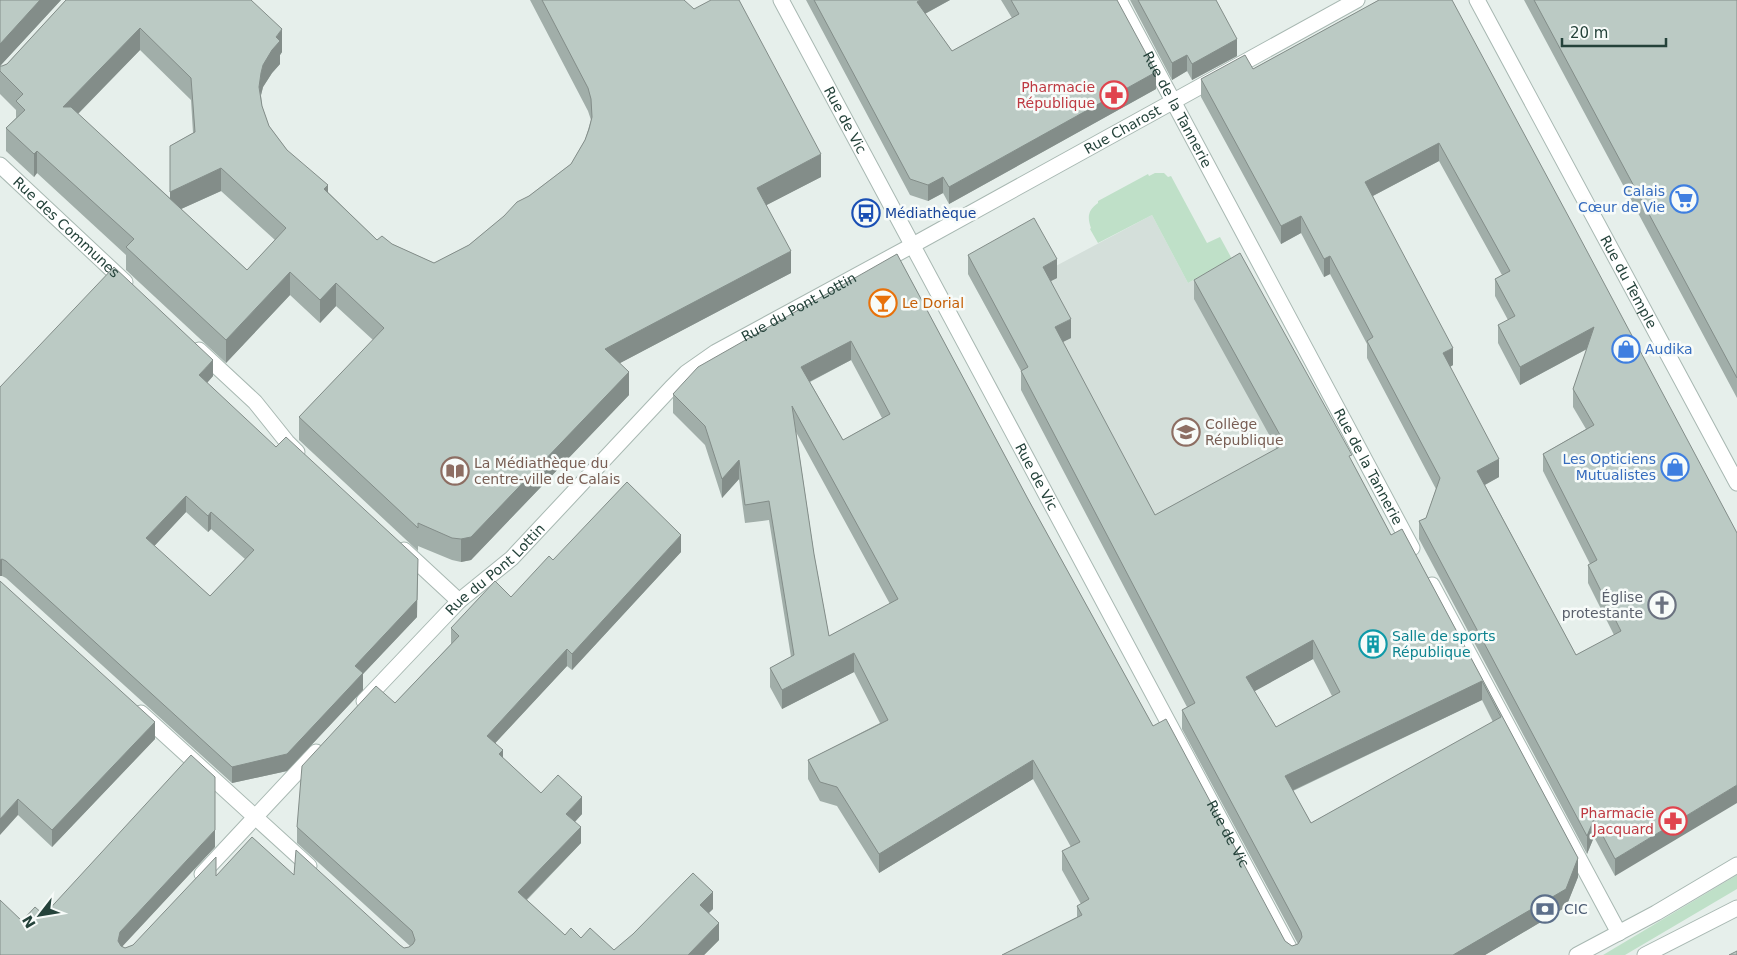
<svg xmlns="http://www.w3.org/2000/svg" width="1737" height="955" font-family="'DejaVu Sans',sans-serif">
<rect width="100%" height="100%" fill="#e6efeb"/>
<!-- built -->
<path fill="#d4dfda" d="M1152,215L1188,283L1232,259L1352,474L1175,570L1029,385L968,274L1034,237L1052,268Z"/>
<!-- green -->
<path fill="#bfe0c8" d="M1155,173H1164L1168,177L1171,176L1207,243L1220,237L1232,259L1188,283L1152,215L1098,243L1090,229L1091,228C1087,217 1088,210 1098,203V201L1148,174L1149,176Z
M1737,875V889L1625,955H1603Z"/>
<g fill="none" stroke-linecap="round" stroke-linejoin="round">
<!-- minor casing -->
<g stroke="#a8b8b2" stroke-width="17">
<g id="minor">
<path id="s1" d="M781,0L1293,955"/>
<path id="s2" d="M1119,0L1412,548"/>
<path id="s3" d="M1477,0L1737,483"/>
<path id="s4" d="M0,165L125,282"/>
<path d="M199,350L255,402L287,442L297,452"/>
<path d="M404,550L459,601"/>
<path d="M1432,585L1619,933"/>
<path id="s5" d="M364,701L459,601L512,558L671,388L686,373L716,352L913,245L1357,0"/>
<path d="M141,713L309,866"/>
<path d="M202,874L316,752"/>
<path d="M1577,955L1656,913L1737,865"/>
<path d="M1645,955L1737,908"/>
</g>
</g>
<!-- minor -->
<use href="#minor" stroke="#fff" stroke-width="15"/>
</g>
<!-- wall -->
<path fill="#a1aea9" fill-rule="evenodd" d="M0,0H61L0,66H2L7,64L66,0L282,52L280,55V64L272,73L263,87L261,95L262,106L269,126L287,150L328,192L377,240L392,244L434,263L469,245L529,196L571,164L585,140L591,120L588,111L530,0H684L821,177L766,205L791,273L620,363L629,395L471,560L461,562L452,560L418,546V551L299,440V417L373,340L336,306L320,323L290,295L226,363L126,270V255L37,173L34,177L6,151V128L16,118V110L0,94ZM140,50L191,100L193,133L170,146V198L78,114ZM221,191L275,240L247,270L181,209Z
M806,0H950L925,14L952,51L1012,18L1001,0H1117L1156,89L949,204L943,193L928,201L910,195Z
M1130,0H1216L1237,56L1192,80L1187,71L1172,80Z
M1379,0L1737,533L1615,876L1594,837L1587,854L1419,539V521L1426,518L1436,489L1367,358V344L1330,274L1324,277L1301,233L1281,244L1201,97V79L1253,69ZM1439,161L1502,275L1495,279V296L1508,320L1498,325V343L1520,385L1587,349L1573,389V407L1586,429L1543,454V471L1590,564L1588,565V583L1614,635L1576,655L1485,485L1499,477L1450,367L1453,365L1373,196Z
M1524,0H1737V398Z
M897,254L1028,499L1153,726L1285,941L1292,946L1298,944L1182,729V710L1187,707L1021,390V371L968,274V255L1057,278L1051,281L1071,338L1062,342L1155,515L1277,449L1194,299V280L1352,462L1391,535L1402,529L1578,858V877L1566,907L1485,955H1002L1077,917V906L1081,904L1062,870V851L1071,847L1033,779L879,873L837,806L820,801L808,779V760L880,723L854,672L782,709L770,687V668L791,657L769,520L745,523L739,479L722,498L705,445L673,413V394ZM851,360L882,418L843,440L810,382ZM796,432L890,604L829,636L814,554ZM1313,659L1332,696L1276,727L1254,691ZM1482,700L1493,722L1311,823L1293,791Z
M213,376L207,383L417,617L363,674V690L287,771L232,783L6,578L2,576H0V387ZM186,512L208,532L211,529L245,559L210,596L154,546Z
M681,552L572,670L567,666L495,743L503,758L541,793L582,814L575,822L581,843L527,900L565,935L581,938L614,950L713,909L709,913L719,940L704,955H0L22,921L44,915L215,847L122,946L125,948L133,945L216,876L294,875L400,945L404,948L409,947L410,946L297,843V827L395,703L451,644V628L511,597L553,560Z
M0,581L155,739L52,847L18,815Z"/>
<!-- shaded-wall -->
<path fill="#838d89" d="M40,0H61L0,66V44Z
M920,0H950L917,18V2Z
M140,28V50L63,129V107Z
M282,29V52L280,55V64L272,73L263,87L261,95L259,87L261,73L263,65L276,37Z
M1237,39V56L1192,80V64Z
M1187,55V71L1172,80V63Z
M1156,72V89L949,204V187Z
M1439,143V161L1365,200V182Z
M37,151V173L34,177V154Z
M821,154V177L757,210V188Z
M221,168V191L170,214V192Z
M943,177V193L928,201V185Z
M328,185V208L324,189Z
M1301,216V233L1281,244V226Z
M791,251V273L605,371V349Z
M1330,256V274L1324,277V259Z
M1057,259V278L1043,285V267Z
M290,272V295L226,363V340Z
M336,283V306L320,323V300Z
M1071,319V338L1055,346V327Z
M1594,327V345L1520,385V367Z
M851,341V360L801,386V367Z
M1453,348V365L1443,371V353Z
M213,360V376L199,392V375Z
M629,372V395L471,560L461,562V539Z
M1499,459V477L1477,489V471Z
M739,460V479L722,498V479Z
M186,496V512L146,555V538Z
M211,512V529L208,532V516Z
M681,535V552L572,670V654Z
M2,559V576H0V560Z
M418,559L417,617L363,674V690L287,771L232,783V767L355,666Z
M1313,640V659L1246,696V677Z
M567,649V666L487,752V736Z
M854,653V672L782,709V690Z
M1482,681V700L1285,794V776Z
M155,722V739L52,847V830Z
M503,750V767L499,754Z
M1033,760V779L879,873V854Z
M1737,785V803L1615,876V859Z
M582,797V814L566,831V814Z
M18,799V815L0,835V819Z
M1594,819V837L1587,854V836Z
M581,827V843L518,908V892Z
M215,830V847L120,949L118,941L120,932Z
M1578,858V877L1566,907L1485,955H1453Z
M713,892V909L700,921V905Z
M719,923V940L704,955H688Z"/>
<!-- building -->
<path fill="#bbcac4" stroke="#838d89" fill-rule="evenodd" d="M0,0H40L0,44Z
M66,0H251L282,29L276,37L280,41L272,50L263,65L261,73L259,87L262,106L269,126L287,150L328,185L324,189L377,240L382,236L392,244L434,263L469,245L504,216L517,202L529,196L571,164L585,140L589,129L592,117L591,99L588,88L542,0H684L694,9L711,0H739L821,154L757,188L791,251L605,349L629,372L471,537L461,539L452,538L418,523V528L299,417L384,328L336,283L320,300L290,272L226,340L126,247L134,239L37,151L34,154L6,128L25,110L16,101L23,94L0,71V66H2L7,64ZM140,28L191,78L195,132L170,146V192L221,168L286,228L247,270L71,107H63Z
M814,0H920L917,2L952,51L1019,14L1011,0H1117L1156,72L949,187L943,177L928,185L910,179Z
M1138,0H1216L1237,39L1192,64L1187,55L1172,63Z
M1379,0H1452L1572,223L1737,533V785L1615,859L1594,819L1587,836L1419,521L1426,518L1440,478L1367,341L1373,337L1330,256L1324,259L1301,216L1281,226L1201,79L1245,55L1253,69ZM1439,143L1510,271L1495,279L1515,316L1498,325L1520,367L1594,327L1573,389L1594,425L1543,454L1597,560L1588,565L1621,631L1576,655L1477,471L1499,459L1443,353L1453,348L1365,182Z
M1534,0H1737V378Z
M1034,218L1057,259L1043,267L1071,319L1055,327L1155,515L1285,444L1194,280L1240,253L1352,455L1349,456L1391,535L1402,529L1578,858L1566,889L1453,955H1002L1082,915L1077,906L1089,899L1062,851L1080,842L1033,760L879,854L837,787L820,782L808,760L888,720L854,653L782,690L770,668L794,655L769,501L745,505L739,460L722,479L705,426L673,394L698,367L897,254L1028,499L1153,726L1166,719L1285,941L1292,946L1298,944L1302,937L1301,932L1182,710L1195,703L1021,371L1028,367L968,255ZM851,341L890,414L843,440L801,367ZM792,406L898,599L829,636L814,554ZM1313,640L1340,692L1276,727L1246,677ZM1482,681L1501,717L1311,823L1285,776Z
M114,267L213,360L199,375L276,447L286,437L418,559L417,600L355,666L363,673L287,754L232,767L6,561L2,559L0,560V387ZM186,496L208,516L211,512L254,550L210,596L146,538Z
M627,482L681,535L572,654L567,649L487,736L503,750L499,754L541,793L558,775L582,797L566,814L581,827L518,892L565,935L571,928L581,938L590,928L614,950L633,934L693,873L713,892L700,905L719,923L688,955H0V900L22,921L35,907L44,915L191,755L215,777V830L120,932L118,941L121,946L125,948L133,945L216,857V876L252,837L294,875L296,850L400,945L404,948L409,947L413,944L415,940L412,931L297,827L302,766L376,686L395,703L459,636L451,628L495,581L511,597L549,556L553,560Z
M0,581L155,722L52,830L18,799L0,819Z
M1737,951V955H1729Z"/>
<!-- icons -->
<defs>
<g id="pharmacy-ring" transform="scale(1.4375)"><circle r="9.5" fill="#f7fbf9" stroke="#e0444e" stroke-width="1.5"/><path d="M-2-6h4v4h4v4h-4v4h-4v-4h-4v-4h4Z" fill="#e0444e"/></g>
<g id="supermarket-ring" transform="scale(1.4375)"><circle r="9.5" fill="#f7fbf9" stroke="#3f7fe0" stroke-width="1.5"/><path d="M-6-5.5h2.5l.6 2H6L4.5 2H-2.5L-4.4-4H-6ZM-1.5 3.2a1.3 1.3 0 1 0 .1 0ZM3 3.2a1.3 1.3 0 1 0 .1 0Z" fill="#3f7fe0"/></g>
<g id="bus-ring" transform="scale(1.4375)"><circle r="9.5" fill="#f7fbf9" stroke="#1a4fb4" stroke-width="1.5"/><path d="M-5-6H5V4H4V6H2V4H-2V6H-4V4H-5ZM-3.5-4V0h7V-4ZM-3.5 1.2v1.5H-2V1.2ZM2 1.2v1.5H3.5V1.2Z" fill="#1a4fb4"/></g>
<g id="bar-ring" transform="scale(1.4375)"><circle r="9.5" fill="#f7fbf9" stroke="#e8710a" stroke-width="1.5"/><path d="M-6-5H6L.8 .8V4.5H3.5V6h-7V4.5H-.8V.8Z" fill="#e8710a"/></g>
<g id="shop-ring" transform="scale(1.4375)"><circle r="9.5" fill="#f7fbf9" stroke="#3f7fe0" stroke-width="1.5"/><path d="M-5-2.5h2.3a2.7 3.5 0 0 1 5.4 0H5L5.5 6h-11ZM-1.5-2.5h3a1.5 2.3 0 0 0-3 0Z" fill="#3f7fe0"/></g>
<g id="school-ring" transform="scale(1.4375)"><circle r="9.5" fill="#f7fbf9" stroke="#8d6e63" stroke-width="1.5"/><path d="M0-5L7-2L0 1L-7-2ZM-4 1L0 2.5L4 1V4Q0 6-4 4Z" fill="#8d6e63"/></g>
<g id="library-ring" transform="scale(1.4375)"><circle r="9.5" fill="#f7fbf9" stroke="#8d6e63" stroke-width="1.5"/><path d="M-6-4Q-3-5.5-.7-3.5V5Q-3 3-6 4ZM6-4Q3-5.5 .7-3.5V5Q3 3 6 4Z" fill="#8d6e63"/></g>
<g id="church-ring" transform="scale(1.4375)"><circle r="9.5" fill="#f7fbf9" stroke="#6b7280" stroke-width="1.5"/><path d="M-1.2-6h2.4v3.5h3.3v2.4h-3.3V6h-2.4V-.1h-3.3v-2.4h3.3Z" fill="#6b7280"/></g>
<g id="building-ring" transform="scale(1.4375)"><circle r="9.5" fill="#f7fbf9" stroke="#0f9aa8" stroke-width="1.5"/><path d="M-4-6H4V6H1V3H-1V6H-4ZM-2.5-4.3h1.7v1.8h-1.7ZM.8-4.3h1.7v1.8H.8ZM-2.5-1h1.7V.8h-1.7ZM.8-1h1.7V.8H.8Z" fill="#0f9aa8"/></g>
<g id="bank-ring" transform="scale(1.4375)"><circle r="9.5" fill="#f7fbf9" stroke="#5c6f8a" stroke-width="1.5"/><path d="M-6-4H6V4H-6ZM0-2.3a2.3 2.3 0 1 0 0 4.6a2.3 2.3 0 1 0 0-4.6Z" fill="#5c6f8a"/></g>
</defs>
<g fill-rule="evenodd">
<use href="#pharmacy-ring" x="1114" y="95"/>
<use href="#supermarket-ring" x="1684" y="199"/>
<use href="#bus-ring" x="866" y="213"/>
<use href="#bar-ring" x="883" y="303"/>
<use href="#shop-ring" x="1626" y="349"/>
<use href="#school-ring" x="1186" y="432"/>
<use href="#shop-ring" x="1675" y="467"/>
<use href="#library-ring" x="455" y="471"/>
<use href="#church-ring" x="1662" y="605"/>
<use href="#building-ring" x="1373" y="644"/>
<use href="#pharmacy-ring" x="1673" y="821"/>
<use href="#bank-ring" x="1545" y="909"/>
</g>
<g text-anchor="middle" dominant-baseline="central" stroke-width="5" stroke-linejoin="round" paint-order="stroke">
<!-- health labels -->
<g font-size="14" fill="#be3a42" stroke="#f7fbf9" text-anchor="end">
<text x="1095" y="87">Pharmacie<tspan x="1095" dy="16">République</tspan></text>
<text x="1654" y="813">Pharmacie<tspan x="1654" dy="16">Jacquard</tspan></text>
</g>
<!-- street labels -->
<g font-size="14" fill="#24423a" stroke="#f7fbf9">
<text stroke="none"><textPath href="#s2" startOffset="124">Rue de la Tannerie</textPath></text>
<text stroke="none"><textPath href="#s1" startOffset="136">Rue de Vic</textPath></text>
<text stroke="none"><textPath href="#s5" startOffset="960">Rue Charost</textPath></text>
<text stroke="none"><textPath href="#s4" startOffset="91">Rue des Communes</textPath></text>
<text stroke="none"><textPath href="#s3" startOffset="320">Rue du Temple</textPath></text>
<text stroke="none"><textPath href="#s5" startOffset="591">Rue du Pont Lottin</textPath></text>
<text stroke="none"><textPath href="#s2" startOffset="529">Rue de la Tannerie</textPath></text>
<text stroke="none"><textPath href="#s1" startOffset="541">Rue de Vic</textPath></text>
<text stroke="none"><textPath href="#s5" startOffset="186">Rue du Pont Lottin</textPath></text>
<text stroke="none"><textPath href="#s1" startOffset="946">Rue de Vic</textPath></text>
</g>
<!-- shop labels -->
<g font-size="14" fill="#366cbe" stroke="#f7fbf9" text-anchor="end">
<text x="1665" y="191">Calais<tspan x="1665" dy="16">Cœur de Vie</tspan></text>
<text x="1645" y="349" text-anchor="start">Audika</text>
<text x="1656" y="459">Les Opticiens<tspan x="1656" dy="16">Mutualistes</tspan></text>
</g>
<!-- transit labels -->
<g font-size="14" fill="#164399" stroke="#f7fbf9" text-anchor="start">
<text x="885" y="213">Médiathèque</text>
</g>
<!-- food labels -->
<g font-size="14" fill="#c56008" stroke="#f7fbf9" text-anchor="start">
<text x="902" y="303">Le Dorial</text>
</g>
<!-- education labels -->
<g font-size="14" fill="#785e54" stroke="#f7fbf9" text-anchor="start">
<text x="1205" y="424">Collège<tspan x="1205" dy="16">République</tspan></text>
<text x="474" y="463">La Médiathèque du<tspan x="474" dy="16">centre-ville de Calais</tspan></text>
</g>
<!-- worship labels -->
<g font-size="14" fill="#5b616d" stroke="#f7fbf9" text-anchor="end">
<text x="1643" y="597">Église<tspan x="1643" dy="16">protestante</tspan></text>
</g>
<!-- culture labels -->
<g font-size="14" fill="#0d838f" stroke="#f7fbf9" text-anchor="start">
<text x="1392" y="636">Salle de sports<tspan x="1392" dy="16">République</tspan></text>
</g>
<!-- service labels -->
<g font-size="14" fill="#4e5e75" stroke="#f7fbf9" text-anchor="start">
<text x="1564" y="909">CIC</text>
</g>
</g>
<!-- north arrow -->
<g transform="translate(40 915) rotate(239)" stroke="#f7fbf9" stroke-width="4" paint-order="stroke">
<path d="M0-4L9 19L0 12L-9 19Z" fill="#24423a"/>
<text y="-8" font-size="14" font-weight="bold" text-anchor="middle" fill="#24423a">N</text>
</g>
<!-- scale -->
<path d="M1562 38v8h104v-8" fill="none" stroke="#24423a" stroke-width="2.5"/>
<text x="1570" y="38" font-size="15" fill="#24423a" stroke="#f7fbf9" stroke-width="4" paint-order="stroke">20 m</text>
</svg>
